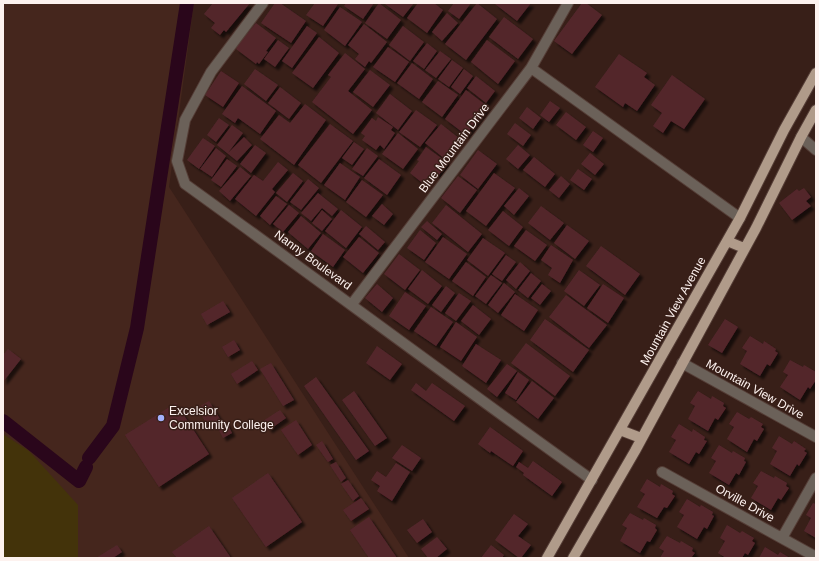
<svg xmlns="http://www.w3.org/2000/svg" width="819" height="561" font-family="Arial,sans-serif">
<defs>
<filter id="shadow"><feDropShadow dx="3.5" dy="3.5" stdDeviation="1" flood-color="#0009"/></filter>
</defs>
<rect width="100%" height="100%" fill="#381f18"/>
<!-- built -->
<path fill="#45261d" d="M3,3H194L169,187L409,558H3Z"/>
<!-- green -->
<path fill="#43330a" d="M3,434L29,451L78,505V558H3Z"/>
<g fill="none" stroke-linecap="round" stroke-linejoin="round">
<!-- canal -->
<path stroke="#2a061b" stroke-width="14" d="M3,421L79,481L86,467
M89,458L113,426L137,328L187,3"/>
</g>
<!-- building -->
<path fill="#53262c" filter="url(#shadow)" d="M213,3H250L226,32L224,30L220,35L211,28L215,23L204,14Z
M275,3H280L306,21L291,43L261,23Z
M315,3H336L338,4L323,26L306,15Z
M346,3H374L363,19L344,6Z
M379,3L401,20L387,39L365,23Z
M386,3H414L403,17L385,4Z
M418,3H434L443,10L427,33L407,18Z
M454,3H471L459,19L448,11Z
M477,3L497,19L466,60L445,44Z
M496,3H531L517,21L495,4Z
M582,3H586L602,15L572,54L554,41Z
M340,7L362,22L345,46L324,30Z
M447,13L458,23L442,41L432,32Z
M504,17L533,39L518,59L489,37Z
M256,23L276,38L266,51L268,52L259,64L257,62L256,64L236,49L237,47L235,45L244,34L246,35Z
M364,24L387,42L371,63L369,61L365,67L355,59L359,54L348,45Z
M307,26L317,33L292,68L282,61Z
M403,26L424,42L410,61L389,45Z
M319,37L339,53L313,88L292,73Z
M278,40L289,48L275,67L264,59Z
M487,40L515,61L498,84L471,62Z
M427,43L437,51L424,69L413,61Z
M388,47L409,62L395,82L373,67Z
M440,51L451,59L436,78L425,70Z
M345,53L365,69L348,91L372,110L353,134L312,102L331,77L328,75Z
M619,54L647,73L644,77L655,85L637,111L625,103L623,107L595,87Z
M452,60L463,68L449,87L438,79Z
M412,63L433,79L419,99L397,83Z
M255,69L278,85L266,101L244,84Z
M464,69L473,76L460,94L451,87Z
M370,70L390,85L373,107L353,92Z
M221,71L239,83L223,107L205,95Z
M672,75L705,99L684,129L671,121L663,133L653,126L662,113L651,105Z
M476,76L495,91L486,103L467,88Z
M438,81L458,95L442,117L422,102Z
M242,86L276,111L260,134L238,118L235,123L222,114Z
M280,87L301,103L289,119L268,103Z
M466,90L487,106L466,135L445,119Z
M390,94L412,111L398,130L376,113Z
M550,101L560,108L549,122L540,115Z
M305,104L326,120L294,165L260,139L279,115L290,123Z
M527,107L541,118L533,129L519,118Z
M416,110L437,125L420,147L399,132Z
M566,112L586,127L576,140L556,125Z
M378,117L393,127L391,130L395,133L384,149L380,145L376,150L362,140L365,136L361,133L372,118L376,121Z
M219,118L229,125L216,142L207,135Z
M515,123L531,135L523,146L507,134Z
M330,124L353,141L321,183L298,165Z
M441,124L460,139L445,159L425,143Z
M232,125L243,133L228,153L244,137L252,145L237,161L217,145Z
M593,131L603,138L593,152L583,145Z
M398,133L418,149L403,169L382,154Z
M203,138L215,146L199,169L187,160Z
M354,142L364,149L352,165L342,158Z
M255,145L266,153L251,173L240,164Z
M518,145L530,155L518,169L506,159Z
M426,147L448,163L438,176L434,173L425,185L410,173L419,161L417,160Z
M216,148L226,156L212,177L200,169Z
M367,148L378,156L363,176L352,169Z
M478,150L497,164L478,189L460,175Z
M590,153L604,164L595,175L581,164Z
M534,157L555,174L545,187L523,170Z
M227,159L237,166L221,187L211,180Z
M379,159L401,175L387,195L364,178Z
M278,162L288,170L272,189L275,192L256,216L235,199L254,175L263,181Z
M340,163L360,177L345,200L324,185Z
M240,167L251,176L230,201L219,191Z
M578,169L592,179L584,190L570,180Z
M293,173L303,181L287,202L276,193Z
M494,173L515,188L486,226L466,211Z
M458,176L477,190L460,213L441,198Z
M561,176L570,184L559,198L549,190Z
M308,179L319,188L301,210L290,202Z
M362,180L383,195L366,217L346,202Z
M519,188L529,196L514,215L504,206Z
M804,188L811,197L806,201L811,206L792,220L779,203L797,189L799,191Z
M318,193L338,209L332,216L322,208L311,221L301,213Z
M276,196L287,204L270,225L260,216Z
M382,204L393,214L384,225L372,216Z
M289,205L299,213L283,232L273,224Z
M446,205L482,234L468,252L432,223Z
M541,206L564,223L550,240L528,223Z
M322,210L332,219L322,231L312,223Z
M341,210L362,227L346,248L325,231Z
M503,211L523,227L509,246L488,230Z
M301,216L321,233L308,249L288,232Z
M427,221L442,234L437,240L421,227Z
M567,225L589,241L575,259L554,243Z
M366,226L385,242L378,250L359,234Z
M420,230L436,243L424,260L407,248Z
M526,230L547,245L535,261L514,246Z
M323,234L345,250L333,267L311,251Z
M359,237L379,253L363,273L343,257Z
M443,237L467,254L449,279L425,262Z
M483,238L505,253L488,276L467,260Z
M551,245L573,260L560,283L548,275L552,268L541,260Z
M601,246L640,274L625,295L586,266Z
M399,254L420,270L405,290L384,274Z
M506,255L516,262L502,281L492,274Z
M466,262L486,277L473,296L452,281Z
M520,262L530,271L516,289L506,280Z
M422,270L442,286L428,304L408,289Z
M579,270L600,285L584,306L564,291Z
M531,273L541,281L528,298L518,290Z
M491,275L502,283L486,304L475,296Z
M504,283L515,292L498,313L488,305Z
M377,284L393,298L382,312L365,298Z
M542,284L551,291L540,305L531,298Z
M603,284L624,298L608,323L587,308Z
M446,286L455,293L441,312L432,305Z
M405,292L426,306L409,330L389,316Z
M459,293L471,301L456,321L445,313Z
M515,294L538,310L524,331L501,315Z
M566,295L607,325L589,348L549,317Z
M223,301L230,312L207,325L201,314Z
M473,305L491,319L479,335L461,321Z
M431,307L453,322L436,346L414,331Z
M545,319L589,350L573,372L530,340Z
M725,319L738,327L722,353L708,345Z
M456,322L477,337L461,361L440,347Z
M750,336L763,344L764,341L776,349L775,351L778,353L770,366L767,364L760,376L740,364L747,351L742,348Z
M234,340L240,350L228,357L222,347Z
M526,343L570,376L555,396L511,363Z
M476,344L501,360L486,383L462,366Z
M377,346L402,364L390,380L366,363Z
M8,349L21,359L3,382V355Z
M790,360L803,367L804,365L816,372L815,375L816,380L810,389L808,387L800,400L780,387L788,375L783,372Z
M252,361L258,370L237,384L231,374Z
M271,363L294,400L283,406L260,369Z
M507,364L517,371L497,397L487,389Z
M518,372L529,380L516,400L505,393Z
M316,377L369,451L356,460L304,386Z
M532,381L554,398L538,419L516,402Z
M416,383L426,391L432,383L465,406L454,421L411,390Z
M354,391L387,438L375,446L342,400Z
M698,391L711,399L712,396L724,403L723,406L726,408L718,420L715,418L708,431L688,419L695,406L690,403Z
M209,401L220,419L208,426L197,408Z
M176,403L209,454L159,487L125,435Z
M280,410L286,418L269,430L263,421Z
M737,412L749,419L751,417L763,424L761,427L764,429L757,441L754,439L747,452L727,439L734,427L729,424Z
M296,420L312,445L298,455L281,430Z
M226,421L232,433L223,438L217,426Z
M679,424L692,432L693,429L705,437L704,440L707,441L699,454L696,452L689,464L669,452L676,440L671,437Z
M490,427L523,451L513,466L491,451L490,453L478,444Z
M779,436L792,444L794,441L806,449L804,451L807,453L799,466L797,464L790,476L770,464L777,451L772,448Z
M322,441L333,459L328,462L316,445Z
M402,445L421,458L412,471L392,458Z
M719,445L732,453L733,451L745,458L744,461L746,462L739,475L736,473L729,485L709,473L716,461L711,458Z
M533,461L562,482L552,496L523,475L524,473L516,467L519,462L528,468Z
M336,462L346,478L341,482L330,465Z
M396,463L410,472L392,501L377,491L380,486L371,480L377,471L386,477Z
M761,471L774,478L775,476L787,483L786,486L789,488L781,500L778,498L771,510L751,498L758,486L753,483Z
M268,473L302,522L266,547L232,498Z
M647,479L660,487L661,484L673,491L672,494L675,496L667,508L664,507L657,518L637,507L645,494L640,491Z
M348,480L359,496L353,501L341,484Z
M361,498L369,509L351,521L343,510Z
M687,499L700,507L701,505L713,512L712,515L714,516L707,529L704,527L697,539L677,527L684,515L679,512Z
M813,503L816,504V538L804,531L811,518L806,515Z
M630,513L643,520L644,518L656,525L655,528L657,530L650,542L647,541L640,553L620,541L627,528L622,525Z
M514,514L528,524L518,536L531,545L521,558H519L495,540Z
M369,517L397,558H369L350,530Z
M423,519L432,532L417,543L407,530Z
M727,525L740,533L742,531L754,538L752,541L755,543L748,555L745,553L742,558H726L718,553L725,541L720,538Z
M209,526L231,558H177L172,552Z
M667,536L680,543L681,541L693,548L692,551L695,553L691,558H660L664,551L659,548Z
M437,537L447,549L436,558H428L421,549Z
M117,545L122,552L113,558H96Z
M491,545L504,555L502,558H481Z
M765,547L778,555L780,552L790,558H759Z"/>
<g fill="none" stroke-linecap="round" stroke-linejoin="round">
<!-- minor casing -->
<g stroke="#543d36" stroke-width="12">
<path id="minor" d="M263,3L211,72L185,120L177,161L185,184C321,282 455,382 592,480
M531,68L740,218
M801,137L816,150
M352,304L531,68L568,3
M682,363L816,437
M662,472L816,557
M782,538L816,478"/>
</g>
<!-- major casing -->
<g stroke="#543d36" stroke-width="12">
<path id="major" d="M727,241L744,248
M620,430L641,438
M547,558L740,218L784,130L816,73
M573,558L635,451L756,228L801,137L816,110"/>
</g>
<!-- minor -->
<use href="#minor" stroke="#6b6159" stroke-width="10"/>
<!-- major -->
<use href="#major" stroke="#b09b8a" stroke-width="10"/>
</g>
<!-- markers -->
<circle fill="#a4b1fc" stroke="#381f18" stroke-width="1.5" cx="161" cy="418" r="4"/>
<g text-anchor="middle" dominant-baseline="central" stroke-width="3" stroke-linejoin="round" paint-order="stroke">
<!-- street labels -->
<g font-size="12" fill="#fdf2ef" stroke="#381f18">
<text transform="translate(454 148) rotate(-53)">Blue Mountain Drive</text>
<text transform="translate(313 260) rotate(36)">Nanny Boulevard</text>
<text transform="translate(673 311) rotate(-61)">Mountain View Avenue</text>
<text transform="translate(755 389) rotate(29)">Mountain View Drive</text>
<text transform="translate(745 503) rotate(29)">Orville Drive</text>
</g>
<!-- poi labels -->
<g font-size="12" fill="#fdf2ef" stroke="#381f18" text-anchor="start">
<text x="169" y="411">Excelsior<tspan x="169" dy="14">Community College</tspan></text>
</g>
</g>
<!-- border -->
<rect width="819" height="561" fill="none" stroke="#fdf2ef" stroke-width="8"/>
</svg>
